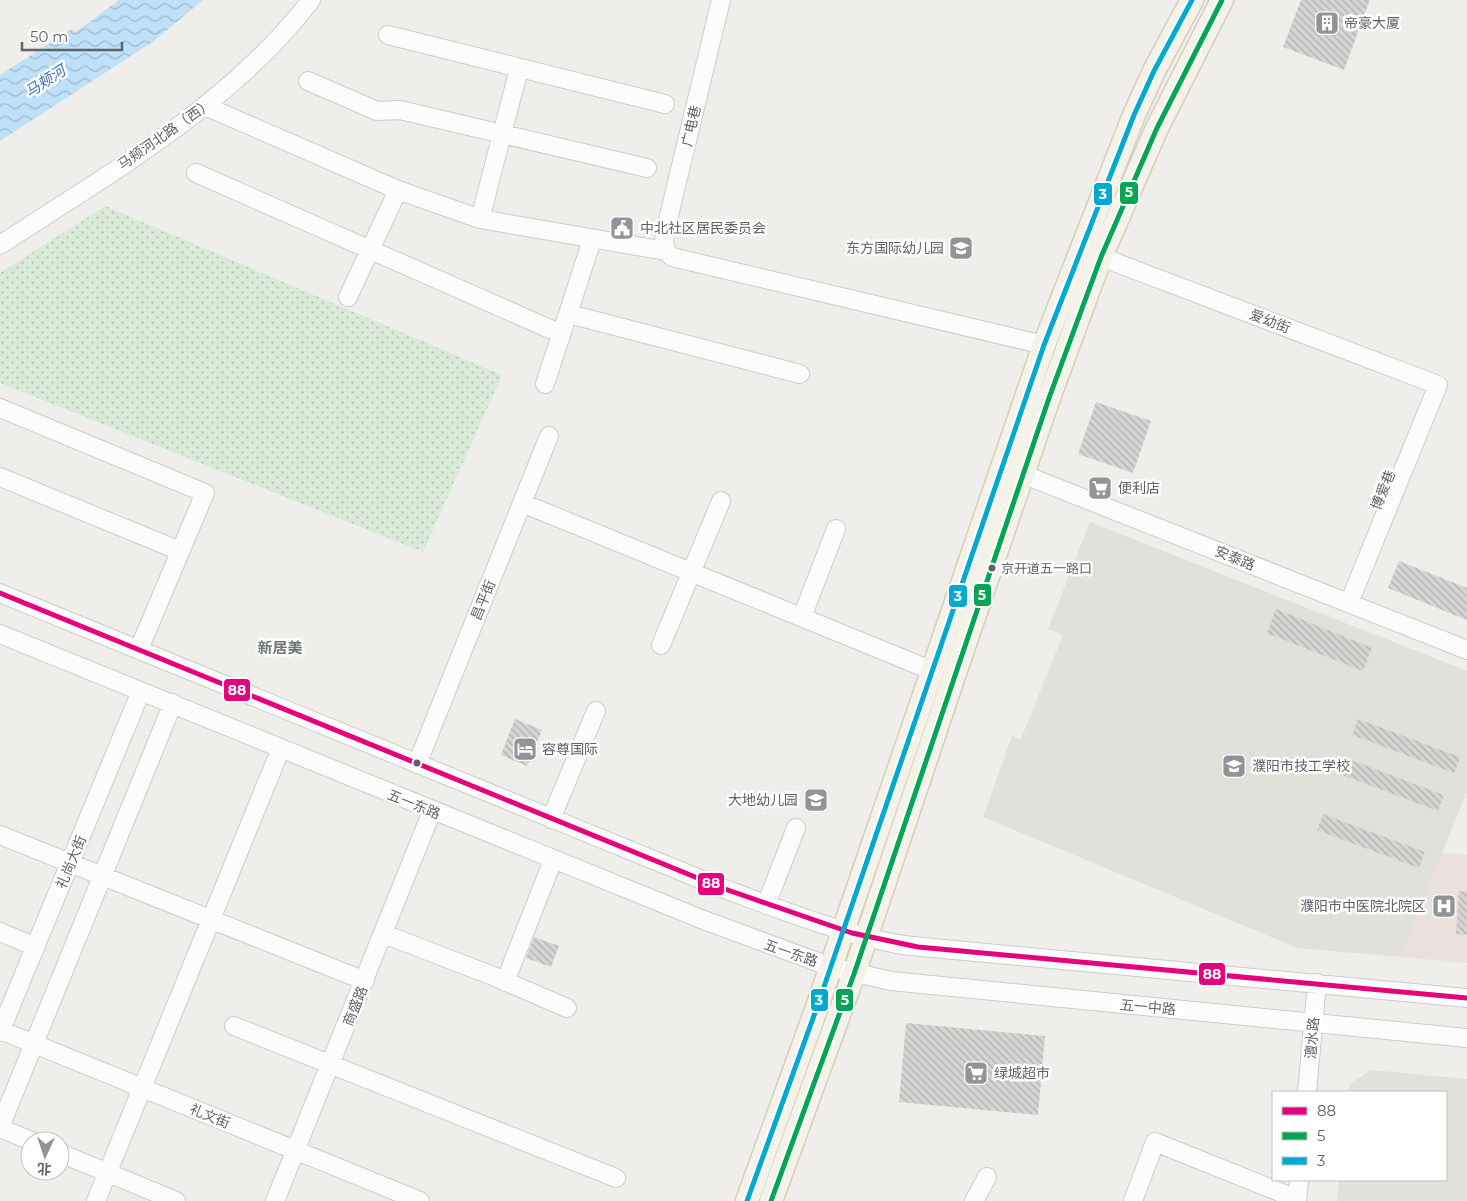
<svg xmlns="http://www.w3.org/2000/svg" width="1467" height="1201" font-family="Montserrat,'Noto Sans SC',sans-serif">
<defs>
<pattern id="grass-dots" width="8" height="8" patternUnits="userSpaceOnUse" patternTransform="scale(1.25)"><rect width="8" height="8" fill="#d8ebd6"/><path d="M2 2h.1M6 6h.1" fill="none" stroke="#b2c2b1" stroke-width="1.8" stroke-linecap="round"/></pattern>
<pattern id="water-waves" width="16" height="10" patternUnits="userSpaceOnUse" patternTransform="scale(1.25)"><rect width="16" height="10" fill="#bfe0f9"/><path d="M0 5q4-4 8 0t8 0" fill="none" stroke="#9eb9cd"/></pattern>
<pattern id="building-back-hatch" width="6" height="6" patternUnits="userSpaceOnUse" patternTransform="scale(1.25)"><rect width="6" height="6" fill="#d6d5d3"/><path d="M-1 5l2 2M0 0l6 6M5-1l2 2" fill="none" stroke="#b1b0af"/></pattern>
</defs>
<rect width="100%" height="100%" fill="#efeeea"/>
<!-- education -->
<path fill="#e2e0da" d="M1090,522L1467,671V792L1400,957L1297,948L983,817L1012,736L1021,739L1063,635L1048,629Z
M1371,1070L1467,1079V1201H1337L1339,1180H1446V1092H1349V1085Z"/>
<!-- medical -->
<path fill="#eae0de" d="M1442,853L1467,855V963L1400,957Z"/>
<!-- grass -->
<path fill="url(#grass-dots)" d="M105,206L502,375L423,552L0,383V273Z"/>
<!-- water -->
<path fill="url(#water-waves)" d="M119,0H203L154,41L0,141V75L72,29L76,32Z"/>
<!-- building -->
<path fill="url(#building-back-hatch)" d="M1301,0H1370L1344,70L1283,47Z
M1096,402L1151,421L1133,473L1078,454Z
M1399,561L1467,588V620L1388,588Z
M1276,609L1372,648L1363,671L1267,633Z
M515,719L542,730L527,766L501,755Z
M1358,719L1460,757L1454,773L1352,735Z
M1343,757L1444,795L1438,811L1337,773Z
M1323,814L1425,852L1419,868L1317,830Z
M1459,891L1467,892V935L1456,934Z
M534,937L559,946L551,967L526,958Z
M906,1023L1045,1036L1038,1115L899,1102Z"/>
<g fill="none" stroke-linecap="round" stroke-linejoin="round">
<!-- minor casing -->
<g stroke="#cbcccc" stroke-width="20">
<path id="minor" d="M388,35L665,104
M308,81L377,111L400,110L647,168
M205,106L398,190L480,219L666,251L672,257L1044,345
M196,173L550,329
M480,219L519,69
M0,245C108,174 232,104 311,0
M666,251L664,243L665,232L721,0
M1101,257L1438,385L1349,603
M348,297L398,190
M569,314L800,374
M545,384L592,240
M0,408L205,493L139,649
M1012,470L1467,650
M0,477L180,551
M522,503L933,671
M0,593L722,888C779,909 837,932 897,944C916,947 935,948 954,950L1467,998
M802,617L836,529
M0,634L701,919L831,967L891,981L1467,1038
M661,645L721,501
M417,764L549,436
M551,819L596,711
M0,835L365,981
M766,905L796,828
M0,932L36,947
M384,934L493,976L567,1008
M505,982L553,860
M234,1026L616,1178
M0,1030L420,1201
M0,1032L141,691
M1307,1092L1317,983
M0,1127L173,703
M0,1128L31,1141
M60,1153L176,1201
M96,1201L281,748
M275,1201L432,811
M974,1201L987,1177
M1133,1201L1155,1142L1297,1199
M1297,1201L1299,1180"/>
</g>
<!-- major casing -->
<g stroke="#d7ceb8" stroke-width="25">
<path id="major" d="M747,1201L816,1010L1044,345L1134,115L1154,71L1192,0
M771,1201L854,974L953,679L1049,398L1101,257L1157,128L1222,0"/>
</g>
<!-- minor -->
<use href="#minor" stroke="#fdfcfc" stroke-width="18"/>
<!-- major -->
<use href="#major" stroke="#f4f2e9" stroke-width="22"/>
<!-- bus-1 casing -->
<g stroke="#fff" stroke-width="9">
<path id="bus-1" d="M0,593L722,888L852,933L918,947L1467,998"/>
</g>
<!-- bus-2 casing -->
<g stroke="#fff" stroke-width="9">
<path id="bus-2" d="M771,1201L854,974L1049,398L1101,257L1157,128L1222,0"/>
</g>
<!-- bus-3 casing -->
<g stroke="#fff" stroke-width="9">
<path id="bus-3" d="M747,1201L816,1010L1044,345L1134,115L1154,71L1192,0"/>
</g>
<!-- bus-1 -->
<use href="#bus-1" stroke="#e5007d" stroke-width="5"/>
<!-- bus-2 -->
<use href="#bus-2" stroke="#00a651" stroke-width="5"/>
<!-- bus-3 -->
<use href="#bus-3" stroke="#00a9ce" stroke-width="5"/>
</g>
<!-- icons -->
<defs>
<g id="building-square" transform="scale(1.25)"><rect x="-9" y="-9" width="18" height="18" rx="4" fill="#919496" stroke="#fff"/><path d="M-4-6H4V6H1V3H-1V6H-4ZM-2.5-4.3h1.7v1.8h-1.7ZM.8-4.3h1.7v1.8H.8ZM-2.5-1h1.7V.8h-1.7ZM.8-1h1.7V.8H.8Z" fill="#fff"/></g>
<g id="civic-square" transform="scale(1.25)"><rect x="-9" y="-9" width="18" height="18" rx="4" fill="#919496" stroke="#fff"/><path d="M-.6-6.5H3V-4.5H.6V-3L4-1V1h2V6H-6V1h2V-1L-.6-3ZM-1.2 2.5V6h2.4V2.5Z" fill="#fff"/></g>
<g id="school-square" transform="scale(1.25)"><rect x="-9" y="-9" width="18" height="18" rx="4" fill="#919496" stroke="#fff"/><path d="M0-5L7-2L0 1L-7-2ZM-4 1L0 2.5L4 1V4Q0 6-4 4Z" fill="#fff"/></g>
<g id="supermarket-square" transform="scale(1.25)"><rect x="-9" y="-9" width="18" height="18" rx="4" fill="#919496" stroke="#fff"/><path d="M-6-5.5h2.5l.6 2H6L4.5 2H-2.5L-4.4-4H-6ZM-1.5 3.2a1.3 1.3 0 1 0 .1 0ZM3 3.2a1.3 1.3 0 1 0 .1 0Z" fill="#fff"/></g>
<g id="hotel-square" transform="scale(1.25)"><rect x="-9" y="-9" width="18" height="18" rx="4" fill="#919496" stroke="#fff"/><path d="M-6-4.5h1.5V1H6V5H4.5V3h-9V5H-6ZM-4 0a1.8 1.8 0 1 1 3.6 0ZM.5 0V-2.5h3Q6-2.5 6 0Z" fill="#fff"/></g>
<g id="hospital-square" transform="scale(1.25)"><rect x="-9" y="-9" width="18" height="18" rx="4" fill="#919496" stroke="#fff"/><path d="M-5-5h3v3.5h4V-5h3V5h-3V1.5h-4V5h-3Z" fill="#fff"/></g>
</defs>
<g fill-rule="evenodd">
<use href="#building-square" x="1327" y="23"/>
<use href="#civic-square" x="622" y="228"/>
<use href="#school-square" x="961" y="248"/>
<use href="#supermarket-square" x="1100" y="488"/>
<use href="#hotel-square" x="525" y="749"/>
<use href="#school-square" x="1234" y="766"/>
<use href="#school-square" x="816" y="800"/>
<use href="#hospital-square" x="1444" y="906"/>
<use href="#supermarket-square" x="976" y="1073"/>
</g>
<!-- markers -->
<g fill="#5f6368" stroke="#fff" stroke-width="2">
<circle cx="992" cy="568" r="4.5"/>
<circle cx="417" cy="763" r="4.5"/>
</g>
<g text-anchor="middle" dominant-baseline="central" stroke-width="5" stroke-linejoin="round" paint-order="stroke">
<!-- bus labels -->
<g font-size="13" fill="#5f6368" stroke="#fff" text-anchor="start">
<text x="1001" y="568">京开道五一路口</text>
</g>
<!-- poi labels -->
<g font-size="14" fill="#5f6368" stroke="#fff" text-anchor="start">
<text x="1344" y="23">帝豪大厦</text>
<text x="640" y="228">中北社区居民委员会</text>
<text x="944" y="248" text-anchor="end">东方国际幼儿园</text>
<text x="1118" y="488">便利店</text>
<text x="542" y="749">容尊国际</text>
<text x="1252" y="766">濮阳市技工学校</text>
<text x="798" y="800" text-anchor="end">大地幼儿园</text>
<text x="1426" y="906" text-anchor="end">濮阳市中医院北院区</text>
<text x="994" y="1073">绿城超市</text>
</g>
<!-- street labels -->
<g font-size="14" fill="#5f6368" stroke="#fff">
<text transform="translate(691 126) rotate(-77)">广电巷</text>
<text transform="translate(165 134) rotate(-35)">马颊河北路（西）</text>
<text transform="translate(1270 321) rotate(21)">爱幼街</text>
<text transform="translate(1383 490) rotate(-68)">博爱巷</text>
<text transform="translate(1235 558) rotate(22)">安泰路</text>
<text transform="translate(483 600) rotate(-68)">昌平街</text>
<text transform="translate(414 804) rotate(22)">五一东路</text>
<text transform="translate(71 862) rotate(-67)">礼尚大街</text>
<text transform="translate(791 953) rotate(19)">五一东路</text>
<text transform="translate(355 1006) rotate(-68)">商盛路</text>
<text transform="translate(1148 1007) rotate(5)">五一中路</text>
<text transform="translate(1312 1038) rotate(-85)">澶水路</text>
<text transform="translate(210 1116) rotate(22)">礼文街</text>
</g>
<!-- water labels -->
<g font-size="15" font-style="italic" fill="#4174aa" stroke="#fff">
<text transform="translate(45 81) rotate(-33)">马颊河</text>
</g>
<!-- neighbourhood labels -->
<g font-size="15" font-weight="bold" fill="#70757a" stroke="#fff">
<text x="280" y="647">新居美</text>
</g>
</g>
<g stroke="#fff" stroke-width="2">
<rect x="1119" y="181" width="20" height="24" rx="5" fill="#00a651"/>
<rect x="1093" y="182" width="20" height="24" rx="5" fill="#00a9ce"/>
<rect x="973" y="583" width="19" height="24" rx="5" fill="#00a651"/>
<rect x="948" y="584" width="20" height="24" rx="5" fill="#00a9ce"/>
<rect x="223" y="678" width="28" height="24" rx="5" fill="#e5007d"/>
<rect x="697" y="872" width="28" height="24" rx="5" fill="#e5007d"/>
<rect x="1198" y="962" width="28" height="24" rx="5" fill="#e5007d"/>
<rect x="835" y="988" width="19" height="24" rx="5" fill="#00a651"/>
<rect x="810" y="988" width="19" height="24" rx="5" fill="#00a9ce"/>
</g>
<g font-size="14" text-anchor="middle" font-weight="bold" fill="#fff">
<text x="1129" y="197">5</text>
<text x="1103" y="199">3</text>
<text x="982" y="600">5</text>
<text x="958" y="601">3</text>
<text x="237" y="695">88</text>
<text x="711" y="888">88</text>
<text x="1212" y="979">88</text>
<text x="845" y="1005">5</text>
<text x="819" y="1005">3</text>
</g>
<!-- legend -->
<rect x="1272" y="1091" width="175" height="90" fill="#ffffff" stroke="#bfc1c3"/>
<rect x="1282" y="1107" width="25" height="8" fill="#e5007d" stroke="#bfc1c3"/>
<text x="1317" y="1116" font-size="15" fill="#5f6368">88</text>
<rect x="1282" y="1132" width="25" height="8" fill="#00a651" stroke="#bfc1c3"/>
<text x="1317" y="1141" font-size="15" fill="#5f6368">5</text>
<rect x="1282" y="1157" width="25" height="8" fill="#00a9ce" stroke="#bfc1c3"/>
<text x="1317" y="1166" font-size="15" fill="#5f6368">3</text>
<!-- north arrow -->
<g transform="translate(45 1156) rotate(183)"><circle r="24" fill="#ffffff" stroke="#bfc1c3"/>
<path d="M0-4L9 19L0 12L-9 19Z" fill="#919496"/>
<text y="-8" font-size="14" font-weight="bold" text-anchor="middle" fill="#5f6368">北</text>
</g>
<!-- scale -->
<path d="M22 42v8h100v-8" fill="none" stroke="#5f6368" stroke-width="2.5"/>
<text x="30" y="42" font-size="15" fill="#5f6368" stroke="#ffffff" stroke-width="4" paint-order="stroke">50 m</text>
</svg>
